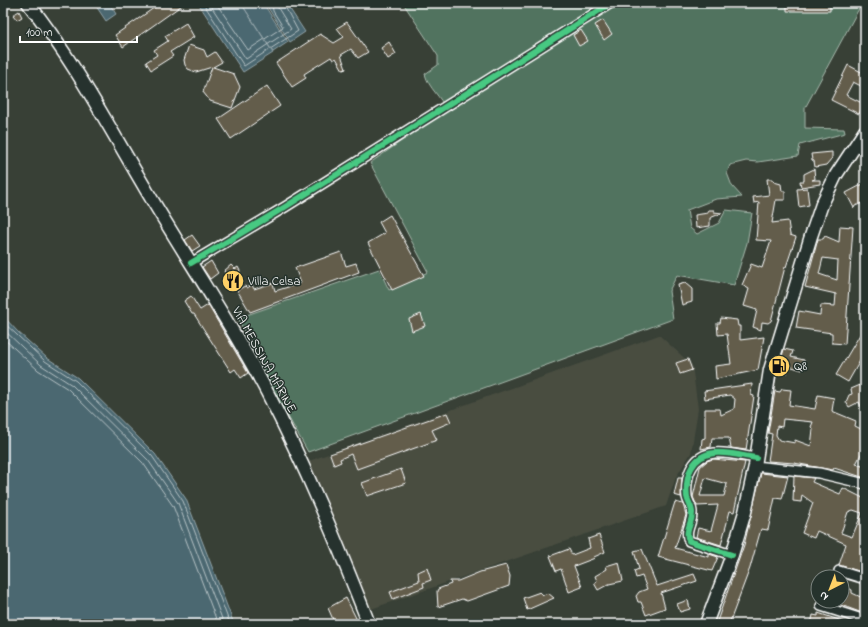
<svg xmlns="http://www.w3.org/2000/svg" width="868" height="627" font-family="'Indie Flower',sans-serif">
<rect width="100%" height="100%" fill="#384036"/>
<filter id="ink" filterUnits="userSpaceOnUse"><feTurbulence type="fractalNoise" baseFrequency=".025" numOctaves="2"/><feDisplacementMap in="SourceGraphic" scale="8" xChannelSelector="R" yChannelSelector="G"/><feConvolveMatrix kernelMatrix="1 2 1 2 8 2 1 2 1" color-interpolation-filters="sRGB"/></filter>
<g filter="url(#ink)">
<!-- built -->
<path fill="#494d41" d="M659,335L692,365L698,409L691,453L676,477L666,506L371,609L309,461Z"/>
<!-- green -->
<path fill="#51735e" stroke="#a8b9ae" d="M403,3H862L805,108V128L844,129L845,133L800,145L798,156L758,162L746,161L730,165L727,173L732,186L742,197L716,199L687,210L690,228L697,234L719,223L726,210L752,213L747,243L734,285L677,275L669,291L673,319L308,452L263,372L238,318L379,269L389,290L428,272L370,163L446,110C441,96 429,89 425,74L438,65V56Z"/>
<!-- water -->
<path fill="#4b6871" stroke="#93a4aa" d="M94,3H109L116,14L106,21Z
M198,3H241L273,53L243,72Z
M241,3H263L288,42L273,52Z
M265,3H286L305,32L290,42Z
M3,316L18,332L47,358L78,378L155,454L186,499L234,624H3Z"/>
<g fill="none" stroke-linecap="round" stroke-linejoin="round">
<!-- shore -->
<path stroke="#b7c3c6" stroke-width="1" d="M203,3L244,66L298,31L283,3
M209,3L246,59L291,29L278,8V3
M216,3L248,50L283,27L273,11L272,3
M3,322L45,361L76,381L152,456L183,501L230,624
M3,329L41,365L72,385L148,460L178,503L224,624
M3,338L38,370L68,389L143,463L173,506L218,624"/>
</g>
<!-- building -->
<path fill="#635d4c" stroke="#fff" fill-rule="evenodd" d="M161,3H185L123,47L115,35Z
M787,3H830V11H787Z
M19,11L22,17L17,20L13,15Z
M603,20L612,34L604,40L595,25Z
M347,22L368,52L358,58L351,49L341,55L346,69L343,70L336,58L333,60L331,57L304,74L306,78L292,87L276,63L320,34L334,43L344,37L337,28Z
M186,23L194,37L170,52L173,56L151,70L146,62L157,55L154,50L168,41L165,36Z
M581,30L588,41L579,46L573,35Z
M389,42L396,54L388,59L381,48Z
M189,45L204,50L207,57L215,52L222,62L213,67L234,74L240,87L232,108L210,101L203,92L212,67L196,72L188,69L185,65L184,60Z
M848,65L865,74V88L853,82L846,95L864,104L859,114L831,100Z
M267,86L280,106L231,139L218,119Z
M832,152V158L826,165L815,167L814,161L812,160L811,154Z
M814,169L815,179L812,180H820V184L801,187L800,181H804V174Z
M767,179H773L774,182L781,184L782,191H785V200H776L772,223L788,221L790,235L796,237L786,267H785L771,321L768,323L762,322L761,330L753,327L757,310L744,306L749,289L742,285L751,264L762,268L771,241L756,240L759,202L754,203L753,197L769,195Z
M865,183V202L855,206L854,208L846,193Z
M807,188L809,205L799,207L797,189Z
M708,210H714V212L722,213L710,218V226L696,228L695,215L708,213Z
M390,215L424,276L392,290L368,243L385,233L379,222Z
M840,226L853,227L845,344L832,343V333L796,328L799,311L820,315L821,305L835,306L836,294L805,287L818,239H823L825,236L839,242ZM823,258L838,260L837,280L819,274Z
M192,235L200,246L192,251L185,240Z
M341,252L346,266L356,263L359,272L250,312L237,290L245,286L247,288L252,285L254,289L273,283L275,291L301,283L295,268Z
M211,261L218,273L210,279L202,267Z
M231,265L235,269L238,267L240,271L238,276L229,280L224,271Z
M685,283L692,289V302L682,305L678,285Z
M191,296L200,310L208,305L248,373L241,378L235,369L231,372L194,314H192L184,301Z
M421,314L425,326L412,331L409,319Z
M721,318L737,320L738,326H740V340L764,337L758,370L716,379L715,366L731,364L727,334L718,335L717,323H720Z
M865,326V352L848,382L836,375Z
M784,349L793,351L791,357L804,360L802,370L789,366L787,373L778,371Z
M688,359L692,370L680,374L676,363Z
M865,383V415L859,402L849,407L846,402L849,395L852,394L851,389Z
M752,384L751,395L754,396L746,450L731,448L729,438H712L711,447L701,449L702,439L705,438V409H720L721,415L734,409L735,399L730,395L705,399L704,391Z
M782,389L791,390L789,405L815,409L818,395L834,398L832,411L856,421L855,426L865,431V446L856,464L865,467V478L834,468L833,470L794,463L768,461L772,434L768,433L775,391L780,392ZM783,419L813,422L811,427L813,429L811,446L795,440V443L779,440L776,435L777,426L782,427Z
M447,413L451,422L432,430L437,440L357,469L351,454L340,459L341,462L334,465L330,454Z
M713,459L745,462L734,512L730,511L721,545L696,537L698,528L711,531L718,505L697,506L693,497L700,467L707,461ZM705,478L727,484L724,496H700Z
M401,469L406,483L367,496L362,483Z
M761,473L788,476L782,499L775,498L768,530L761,529L750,568L729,624H716L744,545Z
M794,476L814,478L812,482L840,494L843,488L865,499V573L839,565L846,544L817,531L814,538L802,533L813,503L802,495L801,502L793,501ZM853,510L862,513L852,537L841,533L848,512Z
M678,478H682L681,497L674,495Z
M675,502L683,504L686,515L675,548L709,557V554L718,557L712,571L658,557Z
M599,535L605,552L594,557L595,558L574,566L582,587L569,592L561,569L556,571L550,556L569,549L572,555L590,548L588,539Z
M642,549L657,586L694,574L697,581L661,593L665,608L646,615L641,602H638L636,596L639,592L647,589L642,576L636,578L634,571L639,569L634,551Z
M619,562L623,581L609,584L598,590L594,583L597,581L595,576L607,569L606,566Z
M506,565L510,576L509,586L467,601L462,599L438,607L437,591L438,589L451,584L450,581H458L480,572Z
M427,568L431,580L423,583L424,587L393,599L390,592L419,581L418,572Z
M842,584L852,590V593L865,599V614L830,601H842Z
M540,592L543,595L548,593L554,598L527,610L523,598Z
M346,598L359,624H335L328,608Z
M688,600L690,609L680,612L677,604Z
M818,613L848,623V624H811L813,615L818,616Z"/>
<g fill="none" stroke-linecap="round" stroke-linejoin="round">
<!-- minor casing -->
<g stroke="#fff" stroke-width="12">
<path id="minor" d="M191,263L285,207L611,3
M755,466L819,473L865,484
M732,555L689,541C684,530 693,523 692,512C692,507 688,502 687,497C686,488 687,475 692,467C705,444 734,455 756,458
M839,571L865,579
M821,606L865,620"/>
</g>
<!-- major casing -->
<g stroke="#fff" stroke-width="15">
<path id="major" d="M28,3C72,58 105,120 141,181C182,252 229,319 267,392C306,467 338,545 369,624
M706,624L732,555L745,512L755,466L770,370L811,236L822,204L836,175L865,131"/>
</g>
<!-- minor -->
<use href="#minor" stroke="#26332d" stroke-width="9"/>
<!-- major -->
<use href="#major" stroke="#26332d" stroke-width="12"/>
<!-- cycleway casing -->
<g stroke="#26332d" stroke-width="8">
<path id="cycleway" d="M191,263L285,207L611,3
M732,555L689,541C684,530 693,523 692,512C692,507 688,502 687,497C686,488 687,475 692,467C705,444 734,455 756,458"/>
</g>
<!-- cycleway -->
<use href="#cycleway" stroke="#46c982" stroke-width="6"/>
</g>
</g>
<!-- icons -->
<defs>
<g id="restaurant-disc" transform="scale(1.15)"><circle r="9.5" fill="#ffd166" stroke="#26332d"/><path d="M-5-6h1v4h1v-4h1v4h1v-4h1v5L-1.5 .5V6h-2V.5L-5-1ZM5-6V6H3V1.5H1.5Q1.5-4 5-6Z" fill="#111"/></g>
<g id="fuel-disc" transform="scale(1.15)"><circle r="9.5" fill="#ffd166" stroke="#26332d"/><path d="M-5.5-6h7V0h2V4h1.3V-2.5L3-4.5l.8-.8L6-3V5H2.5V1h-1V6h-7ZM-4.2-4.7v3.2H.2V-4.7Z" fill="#111"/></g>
</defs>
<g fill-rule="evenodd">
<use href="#restaurant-disc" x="233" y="281"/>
<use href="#fuel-disc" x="779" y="366"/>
</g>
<g text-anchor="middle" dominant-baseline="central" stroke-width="3" stroke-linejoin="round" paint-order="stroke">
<!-- poi labels -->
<g font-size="13" fill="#fff" stroke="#26332d" text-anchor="start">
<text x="248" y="281">Villa Celsa</text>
<text x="794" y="366">Q8</text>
</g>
<!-- street labels -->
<g font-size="13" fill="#fff" stroke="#26332d">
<text transform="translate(264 360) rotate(61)">VIA MESSINA MARINE</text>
</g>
</g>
<!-- margin -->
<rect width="868" height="627" fill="none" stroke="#26332d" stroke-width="16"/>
<rect x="8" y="8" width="852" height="611" fill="none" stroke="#fff" stroke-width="1.5" filter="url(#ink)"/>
<!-- north arrow -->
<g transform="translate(830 589) rotate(222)"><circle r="19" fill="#26332d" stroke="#7d8581"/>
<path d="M0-3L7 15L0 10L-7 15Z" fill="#ffd166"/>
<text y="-6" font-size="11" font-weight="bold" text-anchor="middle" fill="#ffffff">N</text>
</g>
<!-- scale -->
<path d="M20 36v6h117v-6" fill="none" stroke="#ffffff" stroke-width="2"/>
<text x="26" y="36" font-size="12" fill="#ffffff" stroke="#26332d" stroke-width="3" paint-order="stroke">100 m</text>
</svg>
